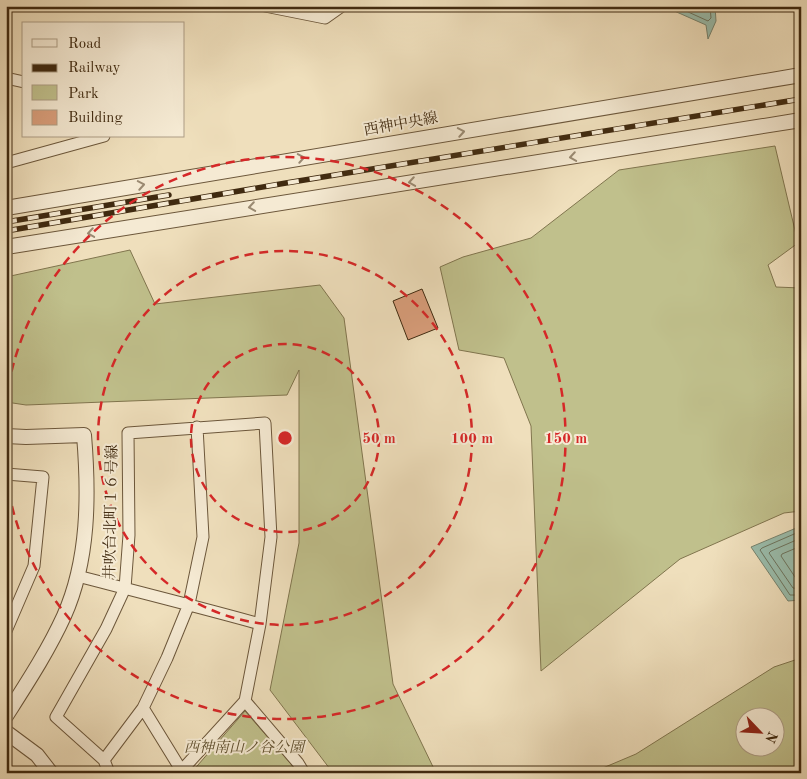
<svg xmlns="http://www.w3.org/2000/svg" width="807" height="779" font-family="'Old Standard TT','Noto Serif JP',serif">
<rect width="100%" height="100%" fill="#efdfbc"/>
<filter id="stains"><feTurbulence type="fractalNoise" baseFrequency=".004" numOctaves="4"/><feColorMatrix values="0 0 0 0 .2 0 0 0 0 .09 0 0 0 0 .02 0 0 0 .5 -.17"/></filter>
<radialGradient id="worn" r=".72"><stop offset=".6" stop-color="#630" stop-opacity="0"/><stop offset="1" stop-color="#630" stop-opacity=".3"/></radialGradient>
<!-- green -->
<path fill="#c0c08c" stroke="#80754e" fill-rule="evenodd" d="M775,146L798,243L768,265L776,287L801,288V511L784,513L680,559L541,671L531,426L504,358L459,350L440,267L463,257L531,238L619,170Z
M130,250L155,304L320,285L344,318L393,684L436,773H333L270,690L299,543V370L287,395L26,405L6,402V277Z
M801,658V773H591L636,754L774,667ZM744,716H774V746H744Z
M245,711L291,764L297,773H191Z"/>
<!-- water -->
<path fill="#9abdac" stroke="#76826e" d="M663,6H715L716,21L708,39L706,25Z
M801,526V600L788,601L751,547Z"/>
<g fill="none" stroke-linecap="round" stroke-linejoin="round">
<!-- shore -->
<path stroke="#6d745e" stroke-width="1" d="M675,6L708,21L711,18L710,6
M801,531L762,548L760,550L790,595H801
M801,538L771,551L769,553L793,588L801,589
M801,546L782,554L781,556L797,580L801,581"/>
</g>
<!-- building -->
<path fill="#d99e7b" stroke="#402a10" d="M422,289L438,328L408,340L393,301Z"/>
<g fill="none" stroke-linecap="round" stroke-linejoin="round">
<!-- minor casing -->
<g stroke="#6c573b" stroke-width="13">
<path id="minor" d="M265,6L325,18L342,6
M6,78L24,82
M6,163L104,136
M6,474L43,477L34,566L6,631
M78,576C138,592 199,607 260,624L271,537L265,423L128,433L129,535L125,588L106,629L56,717L104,760L109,773
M260,624L245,701L298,763L304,773
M143,708L183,773
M104,760L143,708L167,658L189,604L203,537L197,427
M182,770L245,701"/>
</g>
<!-- tertiary casing -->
<g stroke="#6c573b" stroke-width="16">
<path id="tertiary" d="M6,208L801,75
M6,247L801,120
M6,436L26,437L84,435C89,495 89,560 64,616C48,651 27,683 6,716
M6,732L37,755L51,773"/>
</g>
<!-- minor -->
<use href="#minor" stroke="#f5ead3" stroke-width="11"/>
<!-- tertiary -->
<use href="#tertiary" stroke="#f5ead3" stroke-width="14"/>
<!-- rail casing -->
<g stroke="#402a10" stroke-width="5.5">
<path id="rail" d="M6,222L169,195
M6,231L286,183L801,99"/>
</g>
<!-- rail -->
<use href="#rail" stroke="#f5ead3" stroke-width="4" stroke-dasharray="11" stroke-linecap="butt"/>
</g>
<!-- one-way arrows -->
<defs><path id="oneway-chevron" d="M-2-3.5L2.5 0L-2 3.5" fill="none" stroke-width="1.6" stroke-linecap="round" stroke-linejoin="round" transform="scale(1.25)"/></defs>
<g stroke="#9a8a72">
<use href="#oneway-chevron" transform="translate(461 132) rotate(-10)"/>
<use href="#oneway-chevron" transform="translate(573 157) rotate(171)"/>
<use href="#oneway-chevron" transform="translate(301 158) rotate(-10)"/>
<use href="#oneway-chevron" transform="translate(412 182) rotate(171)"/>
<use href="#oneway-chevron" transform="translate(141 185) rotate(-10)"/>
<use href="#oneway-chevron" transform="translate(252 207) rotate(171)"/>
<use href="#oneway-chevron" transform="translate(91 233) rotate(171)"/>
</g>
<!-- distance rings -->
<g fill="none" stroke="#d62828" stroke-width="2.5" stroke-dasharray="9 6">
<circle cx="285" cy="438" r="94"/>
<circle cx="285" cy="438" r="187"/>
<path d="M6 401A281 281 0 1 1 6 475"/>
</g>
<g text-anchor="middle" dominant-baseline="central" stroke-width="4" stroke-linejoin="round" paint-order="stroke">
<!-- street labels -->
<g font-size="15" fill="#402a10" stroke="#f5ead3">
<text transform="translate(401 125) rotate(-10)">西神中央線</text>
<text transform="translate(112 512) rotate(-89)">井吹台北町１６号線</text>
</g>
<!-- park labels -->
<g font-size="15" font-style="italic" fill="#60502f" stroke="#f5ead3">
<text x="244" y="748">西神南山ノ谷公園</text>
</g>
</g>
<circle cx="285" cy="438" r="8" fill="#d62828" stroke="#f5ead3" stroke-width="2.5"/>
<g font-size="15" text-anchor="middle" font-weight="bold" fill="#d62828" stroke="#f5ead3" stroke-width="4" stroke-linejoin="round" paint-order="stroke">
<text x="379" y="443">50 m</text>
<text x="472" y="443">100 m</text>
<text x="566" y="443">150 m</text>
</g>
<!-- margin -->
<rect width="807" height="779" fill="none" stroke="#efdfbc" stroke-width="25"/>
<rect x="8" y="8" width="792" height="764" fill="none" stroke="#402a10" stroke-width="2.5"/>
<rect x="12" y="12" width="782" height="754" fill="none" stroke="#402a10"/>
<!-- legend -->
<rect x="22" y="22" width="162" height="115" fill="#f5ead3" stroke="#ad9d85"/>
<rect x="32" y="39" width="25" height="8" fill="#f5ead3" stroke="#ad9d85"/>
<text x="68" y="48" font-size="15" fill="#402a10">Road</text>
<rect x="32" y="64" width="25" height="8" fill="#402a10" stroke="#ad9d85"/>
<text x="68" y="72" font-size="15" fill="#402a10">Railway</text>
<rect x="32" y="85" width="25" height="15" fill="#c0c08c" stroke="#ad9d85"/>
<text x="68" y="98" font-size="15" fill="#402a10">Park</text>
<rect x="32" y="110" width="25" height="15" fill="#d99e7b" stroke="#ad9d85"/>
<text x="68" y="122" font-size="15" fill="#402a10">Building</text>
<!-- north arrow -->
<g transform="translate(760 732) rotate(115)"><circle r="24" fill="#f5ead3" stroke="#ad9d85"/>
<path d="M0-4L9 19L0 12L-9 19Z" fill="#8f2418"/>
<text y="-8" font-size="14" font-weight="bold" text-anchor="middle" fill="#402a10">N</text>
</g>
<rect width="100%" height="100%" filter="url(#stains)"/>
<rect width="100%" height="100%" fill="url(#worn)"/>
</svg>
